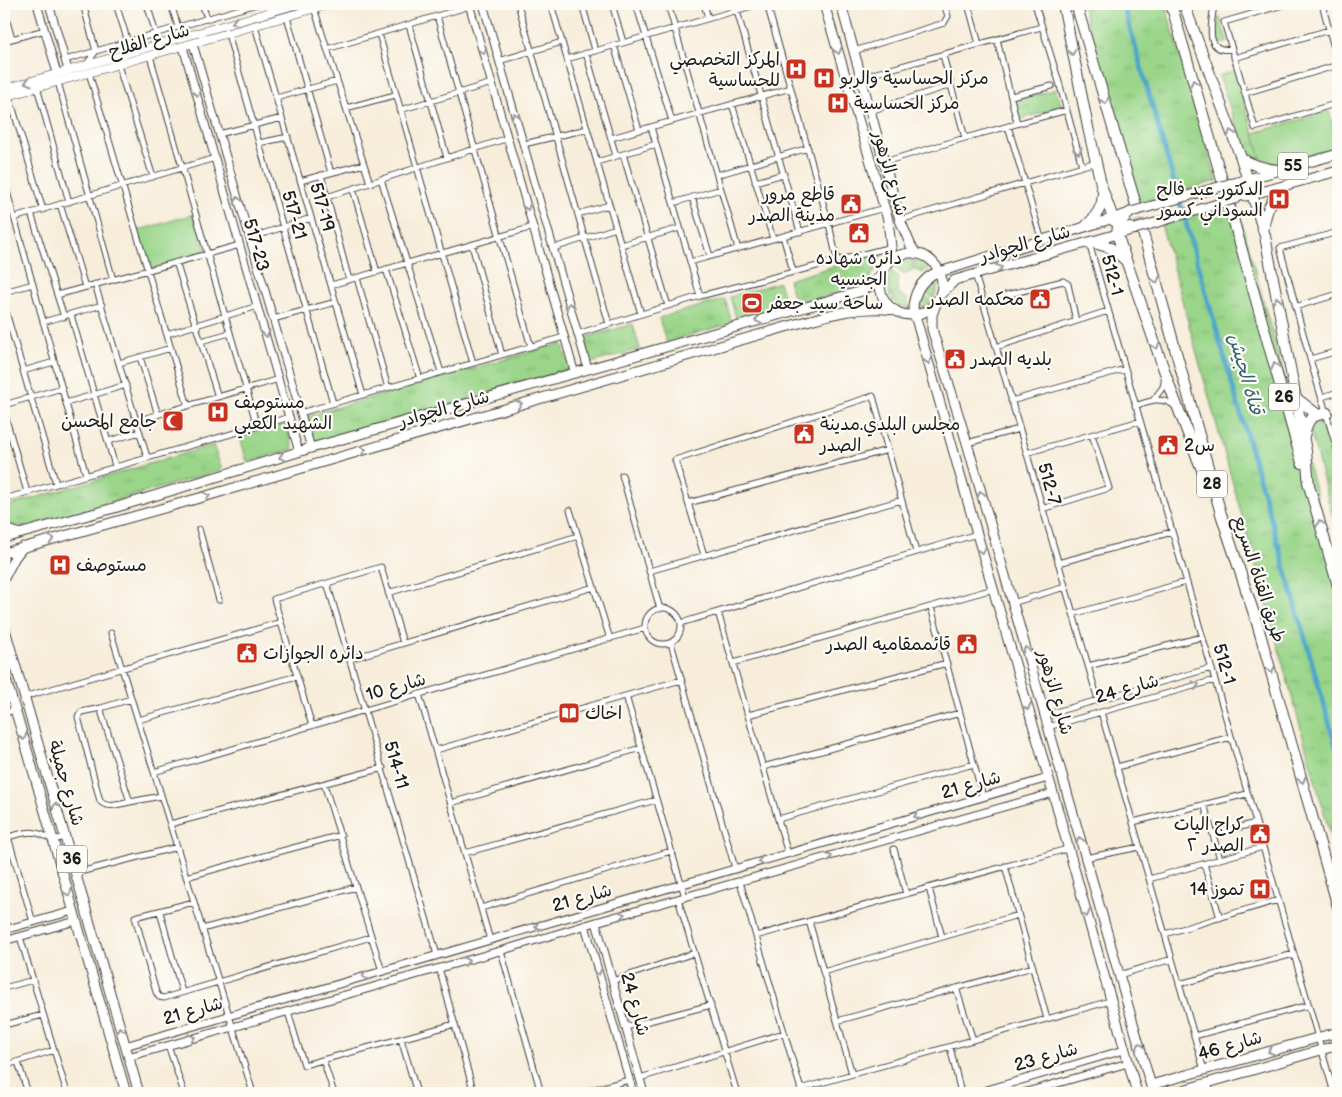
<svg xmlns="http://www.w3.org/2000/svg" width="1342" height="1097" font-family="'Balsamiq Sans','Playpen Sans Arabic',sans-serif">
<defs>
<pattern id="grass-tufts" width="24" height="20" patternUnits="userSpaceOnUse" patternTransform="scale(1.25)"><rect width="24" height="20" fill="#9ad589"/><path d="M3 7l-1-3M5 7V3M7 7l1-3M15 17l-1-3M17 17v-4M19 17l1-3" fill="none" stroke="#84b676"/></pattern>
</defs>
<rect width="100%" height="100%" fill="#fdfcf7"/>
<filter id="ink" filterUnits="userSpaceOnUse"><feTurbulence type="fractalNoise" baseFrequency=".02" numOctaves="2"/><feDisplacementMap in="SourceGraphic" scale="10" xChannelSelector="R" yChannelSelector="G"/><feConvolveMatrix kernelMatrix="1 2 1 2 8 2 1 2 1" color-interpolation-filters="sRGB"/></filter>
<filter id="wash" filterUnits="userSpaceOnUse"><feTurbulence type="fractalNoise" baseFrequency=".0096" numOctaves="4" result="noise"/><feDisplacementMap in="SourceGraphic" scale="20" xChannelSelector="R" yChannelSelector="G"/><feGaussianBlur stdDeviation="1.12" result="paint"/><feColorMatrix in="noise" values="0 0 0 0 0 0 0 0 0 0 0 0 0 0 0 0 0 1.4 0 .05"/><feComposite in="paint" operator="in"/></filter>
<g filter="url(#wash)">
<rect width="100%" height="100%" fill="#f7edda"/>
<!-- grass -->
<path fill="url(#grass-tufts)" stroke="#5b7852" d="M1082,4H1165L1217,181L1140,203Z
M1218,18H1220L1228,42L1222,44L1216,37Z
M1235,70L1261,159L1256,160L1244,149L1219,76Z
M1056,89L1062,107L1018,120L1013,101Z
M1236,202L1338,573V863L1161,224Z
M884,251C877,267 872,281 856,289L796,305L788,280Z
M913,260V270L902,274L894,267L904,261Z
M915,260L924,262L931,268L922,273L915,270Z
M891,271L899,277L897,284L898,291L890,297L887,283Z
M937,278V289L934,298L925,293L927,282Z
M899,293L908,300L909,310L899,306L891,299Z
M924,295L932,301L920,309V301Z
M725,299L732,323L666,342L659,318Z
M633,324L640,349L591,363L583,338Z
M562,343L570,370L315,443L307,416Z
M1324,424L1338,476V537L1309,426Z
M213,445L222,470L28,526L8,525L4,507Z"/>
<!-- park -->
<path fill="#9ad589" stroke="#5b7852" d="M1329,111L1338,147L1274,165L1261,159L1254,133Z
M194,214L207,254L147,270L136,231Z
M779,282L786,306L737,321L730,297Z
M286,424L293,449L247,462L240,437Z
M628,1083L631,1093H585Z"/>
<g fill="none" stroke-linecap="round" stroke-linejoin="round">
<!-- canal -->
<path stroke="#4ba6c9" stroke-width="5" d="M1123,4L1338,753"/>
</g>
</g>
<g filter="url(#ink)">
<g fill="none" stroke-linecap="round" stroke-linejoin="round">
<!-- motorway-tunnel -->
<path stroke="#cbc3b4" stroke-width="10" stroke-dasharray="10 5" stroke-linecap="butt" d="M1222,180L1230,208
M1136,205L1143,233"/>
<!-- minor casing -->
<g stroke="#3d3b38" stroke-width="7">
<path id="minor" d="M83,4L96,51L86,65
M116,4L128,42
M147,4L156,34
M171,4L178,27
M202,4L207,18
M518,4L609,324
M551,4L641,314
M582,4L595,50
M612,4L623,42
M636,4L672,121
M668,4L738,249
M704,4L708,18
M735,4L800,232
M767,4L829,224L837,260
M968,4L979,44
M1035,4L1059,82L1082,166
M1214,4C1212,22 1203,54 1232,49
M1286,4L1224,22L1255,128L1338,103
M1322,4L1338,62
M314,8L370,183
M4,11L12,39
M437,16L531,347
M287,17L331,173
M409,25L447,158
M255,26L363,395
M228,34L333,403
M379,34L473,363
M997,39L1017,123
M4,41L45,30
M614,45L639,130
M327,49L470,6
M854,51L944,23L948,16L944,4
M586,53L616,156
M943,55L965,138
M150,56L257,426
M1234,58L1329,30
M567,59L759,4
M65,60L257,4
M499,61L562,42
M118,65L153,177
M89,73L188,406
M862,77L1041,27
M58,82L113,280
M37,87L69,202
M1245,93L1338,65
M9,95L43,210
M1011,96L1052,86
M276,98L337,81
M732,104L773,239
M346,108L395,95
M400,110L492,83
M870,111L951,85
M1008,126L1042,241
M651,127L700,296
M219,134L282,118
M611,138L791,88
M259,143L288,137
M524,144L587,129
M623,154L668,306
M597,162L656,144
M884,162L965,138L1067,110
M321,175L349,280
M717,175L808,148
M381,179L441,372
M4,181L86,475
M300,181L364,164
M755,182L784,174
M353,189L377,272
M327,197L508,138
M692,197L710,256
M673,203L721,189
M60,204L85,287
M31,213L64,317
M578,214L609,205
M14,218L215,158
M900,220L1096,162
M1338,232L1280,248L1310,359L1338,453
M783,236L793,271
M250,238L311,218
M1089,243L1334,1093
M472,245L502,355
M621,245L680,228
M554,248L616,228
M176,262L218,397
M690,262L884,208
M386,269L420,379
M975,274L1098,700
M357,278L388,388
M95,284L147,457
M331,285L533,227
M4,292L33,284
M57,295L240,245
M1002,296L1063,281L1068,284L1076,321
M4,305L56,484
M1295,307L1338,294
M71,315L115,466
M273,319L336,302
M43,322L102,305
M167,334L258,306
M577,334L700,296L891,247
M201,341L230,333
M996,347L1108,311
M140,357L158,415
M1310,359L1338,351
M119,363L171,348
M23,371L54,362
M1322,397L1338,392
M1154,399L1163,387L1165,377
M1011,401L1125,369
M66,403L126,385
M4,405L62,388
M1135,406C1151,400 1162,396 1176,407
M4,412L27,492
M300,413L564,337
M136,421L279,379
M109,441L140,432
M967,443L1019,429
M1026,453L1140,421
M622,475L660,609
M4,499L290,417
M688,503L888,450
M1042,509L1109,488L1092,435
M570,510L610,639
M199,529L219,600
M704,555L675,460L873,396L916,552
M1058,563L1172,532
M649,571L902,500
M327,583L437,955
M388,593L578,536
M1012,603L1065,587
M931,607L983,797
M645 626a18 18 0 1 1 36 0a18 18 0 1 1-36 0Z
M718,612L788,854
M1073,614L1186,582
M681,623L977,534
M111,633L253,1093
M671,643L735,868
M350,659L594,587
M733,663L993,589
M1088,666L1202,637
M419,694L490,940
M626,696L685,897
M24,697L281,622
M131,699L101,708L102,714L130,802L161,796
M101,708L81,712L78,717L100,801C107,809 120,804 130,802
M1101,712L1204,1070
M4,713L15,710
M748,715L947,663
M1045,715L1211,668
M138,720L297,676
M312,726L274,599L381,567L403,643
M1048,727L1215,680
M436,750L681,680
M763,767L960,713
M1117,767L1231,737
M154,772L645,628
M324,784L382,971
M451,803L641,748
M1204,804L1220,859
M778,819L974,764
M1133,822L1247,794
M4,823L33,922
M170,824L383,768
M1213,834L1256,823
M8,837C29,831 34,829 53,840L65,837
M894,849L906,894
M465,853L656,800
M1085,858L1140,847
M1204,864L1220,918
M1005,866L1047,1019
M76,873L177,847
M186,877L341,835
M1149,879L1263,847
M740,882L802,1093
M929,888L942,937
M678,899L737,1093
M194,902L135,917L156,992L159,997L164,998L371,937
M481,908L671,851
M160,912L182,992
M809,921L852,1074
M202,929L356,887
M1165,934L1278,900
M756,936L1067,849
M20,937L67,1093
M501,951L541,1093
M439,968L474,1093
M823,972L1018,915
M1119,975L1172,959
M612,981L694,953
M1179,984L1294,954
M4,988L33,980
M956,988L973,1040
M288,1012L304,1065L455,1024
M837,1021L1033,967
M4,1025L43,1015
M626,1027L711,1005
M1194,1036L1309,1005
M401,1039L417,1093
M168,1045L184,1093
M950,1047L961,1093
M323,1060L334,1093
M18,1062L28,1093
M4,1066L54,1050
M640,1078L784,1033
M1208,1083L1211,1093
M800,1089L1110,1001
M114,1093L125,1091
M404,1093L416,1090
M580,1093L629,1080"/>
</g>
<!-- tertiary casing -->
<g stroke="#3d3b38" stroke-width="9">
<path id="tertiary" d="M37,4L57,73
M49,4L68,70
M469,4L575,374
M483,4L588,369
M193,44L311,448
M183,47L299,452
M596,922L644,1093
M585,925L633,1093
M4,930L73,911
M4,941L76,921
M125,1046L1048,778
M128,1057L510,948L596,922L1053,793
M977,1093L1124,1050
M1023,1093L1128,1063"/>
</g>
<!-- secondary casing -->
<g stroke="#3d3b38" stroke-width="9">
<path id="secondary" d="M4,89L298,4
M4,97L330,4"/>
</g>
<!-- primary casing -->
<g stroke="#3d3b38" stroke-width="11">
<path id="primary" d="M824,4L888,220L891,247L887,265
M841,4L900,220L911,246L916,254
M1230,184L1338,154
M1246,196L1338,171
M1130,213L933,274C920,282 914,293 913,308L977,534L1053,793L1137,1093
M880 284a31 31 0 1 1 62 0a31 31 0 1 1-62 0Z
M941,294L955,280L1135,229
M937,301L932,315V329L967,443L1153,1093
M4,529L18,533
M4,538L114,508L311,448L862,291L873,284L883,272
M4,553L203,497L789,326C825,316 857,305 895,310
M4,578L15,557L23,547
M4,626L139,1093
M4,673L26,746L126,1093
M1151,1085L1338,1032
M1173,1093L1338,1045"/>
</g>
<!-- motorway casing -->
<g stroke="#3d3b38" stroke-width="12">
<path id="motorway" d="M1063,4L1089,132L1102,188L1114,221L1124,227L1135,229
M1076,4L1136,205
M1171,4L1222,180
M1184,4L1241,158L1265,236L1306,451L1309,486
M1241,158C1253,166 1264,169 1279,170
M1229,184L1246,187L1252,193
M1234,199L1243,193L1248,182
M1230,208L1302,463
M1131,212C1123,218 1117,224 1117,234L1171,390L1207,483
M1086,226C1096,217 1103,207 1103,194
M1264,227C1265,210 1273,197 1285,186
M1143,233L1221,514L1257,623L1338,907
M1091,242L1111,248L1125,260
M1296,398L1318,415
M1304,436C1308,419 1309,416 1327,413
M1308,482L1338,586"/>
</g>
<!-- minor -->
<use href="#minor" stroke="#fff" stroke-width="5"/>
<!-- tertiary -->
<use href="#tertiary" stroke="#fff" stroke-width="7"/>
<!-- secondary -->
<use href="#secondary" stroke="#fff" stroke-width="8"/>
<!-- primary -->
<use href="#primary" stroke="#fff" stroke-width="9"/>
<!-- motorway -->
<use href="#motorway" stroke="#fff" stroke-width="10"/>
<!-- primary-bridge casing -->
<g stroke="#3d3b38" stroke-width="11" stroke-linecap="butt">
<path id="primary-bridge" d="M1131,212L1229,184
M1135,229L1234,199"/>
</g>
<!-- primary-bridge -->
<use href="#primary-bridge" stroke="#fff" stroke-width="9"/>
</g>
<!-- one-way arrows -->
<defs><path id="oneway-chevron" d="M-2-3.5L2.5 0L-2 3.5" fill="none" stroke-width="1.6" stroke-linecap="round" stroke-linejoin="round" transform="scale(1.25)"/></defs>
<g stroke="#999">
<use href="#oneway-chevron" transform="translate(235 22) rotate(164)"/>
<use href="#oneway-chevron" transform="translate(483 51) rotate(74)"/>
<use href="#oneway-chevron" transform="translate(838 51) rotate(73)"/>
<use href="#oneway-chevron" transform="translate(1072 52) rotate(79)"/>
<use href="#oneway-chevron" transform="translate(28 82) rotate(164)"/>
<use href="#oneway-chevron" transform="translate(1194 83) rotate(-106)"/>
<use href="#oneway-chevron" transform="translate(197 93) rotate(74)"/>
<use href="#oneway-chevron" transform="translate(1105 101) rotate(73)"/>
<use href="#oneway-chevron" transform="translate(515 116) rotate(-106)"/>
<use href="#oneway-chevron" transform="translate(1231 133) rotate(-110)"/>
<use href="#oneway-chevron" transform="translate(1078 151) rotate(75)"/>
<use href="#oneway-chevron" transform="translate(238 200) rotate(-106)"/>
<use href="#oneway-chevron" transform="translate(527 207) rotate(74)"/>
<use href="#oneway-chevron" transform="translate(999 268) rotate(-16)"/>
<use href="#oneway-chevron" transform="translate(1156 280) rotate(75)"/>
<use href="#oneway-chevron" transform="translate(1277 300) rotate(-101)"/>
<use href="#oneway-chevron" transform="translate(570 306) rotate(-105)"/>
<use href="#oneway-chevron" transform="translate(758 320) rotate(165)"/>
<use href="#oneway-chevron" transform="translate(266 334) rotate(74)"/>
<use href="#oneway-chevron" transform="translate(1156 346) rotate(71)"/>
<use href="#oneway-chevron" transform="translate(928 361) rotate(76)"/>
<use href="#oneway-chevron" transform="translate(1275 366) rotate(-106)"/>
<use href="#oneway-chevron" transform="translate(519 404) rotate(-16)"/>
<use href="#oneway-chevron" transform="translate(363 450) rotate(-16)"/>
<use href="#oneway-chevron" transform="translate(282 457) rotate(163)"/>
<use href="#oneway-chevron" transform="translate(981 494) rotate(-106)"/>
<use href="#oneway-chevron" transform="translate(207 496) rotate(-16)"/>
<use href="#oneway-chevron" transform="translate(1320 523) rotate(-106)"/>
<use href="#oneway-chevron" transform="translate(51 539) rotate(-15)"/>
<use href="#oneway-chevron" transform="translate(982 551) rotate(74)"/>
<use href="#oneway-chevron" transform="translate(1026 650) rotate(-106)"/>
<use href="#oneway-chevron" transform="translate(1271 670) rotate(74)"/>
<use href="#oneway-chevron" transform="translate(1196 685) rotate(-16)"/>
<use href="#oneway-chevron" transform="translate(1027 707) rotate(74)"/>
<use href="#oneway-chevron" transform="translate(23 737) rotate(73)"/>
<use href="#oneway-chevron" transform="translate(1302 780) rotate(74)"/>
<use href="#oneway-chevron" transform="translate(56 806) rotate(-106)"/>
<use href="#oneway-chevron" transform="translate(917 816) rotate(164)"/>
<use href="#oneway-chevron" transform="translate(1080 840) rotate(-106)"/>
<use href="#oneway-chevron" transform="translate(829 857) rotate(-16)"/>
<use href="#oneway-chevron" transform="translate(761 861) rotate(165)"/>
<use href="#oneway-chevron" transform="translate(68 893) rotate(74)"/>
<use href="#oneway-chevron" transform="translate(1086 914) rotate(74)"/>
<use href="#oneway-chevron" transform="translate(622 915) rotate(-16)"/>
<use href="#oneway-chevron" transform="translate(538 926) rotate(164)"/>
<use href="#oneway-chevron" transform="translate(466 961) rotate(-16)"/>
<use href="#oneway-chevron" transform="translate(598 972) rotate(74)"/>
<use href="#oneway-chevron" transform="translate(365 976) rotate(163)"/>
<use href="#oneway-chevron" transform="translate(120 1030) rotate(-106)"/>
<use href="#oneway-chevron" transform="translate(192 1038) rotate(-17)"/>
<use href="#oneway-chevron" transform="translate(1140 1046) rotate(-106)"/>
<use href="#oneway-chevron" transform="translate(1271 1051) rotate(164)"/>
</g>
</g>
<!-- icons -->
<defs>
<g id="hospital-square" transform="scale(1.125)"><rect x="-9" y="-9" width="18" height="18" rx="4" fill="#c8321e" stroke="#fdfcf7"/><path d="M-5-5h3v3.5h4V-5h3V5h-3V1.5h-4V5h-3Z" fill="#fff"/></g>
<g id="civic-square" transform="scale(1.125)"><rect x="-9" y="-9" width="18" height="18" rx="4" fill="#c8321e" stroke="#fdfcf7"/><path d="M-.6-6.5H3V-4.5H.6V-3L4-1V1h2V6H-6V1h2V-1L-.6-3ZM-1.2 2.5V6h2.4V2.5Z" fill="#fff"/></g>
<g id="stadium-square" transform="scale(1.125)"><rect x="-9" y="-9" width="18" height="18" rx="4" fill="#c8321e" stroke="#fdfcf7"/><path d="M0-5a6.5 5 0 1 0 0 10a6.5 5 0 1 0 0-10ZM-3.5-1.8h7v3.6h-7Z" fill="#fff"/></g>
<g id="mosque-square" transform="scale(1.125)"><rect x="-9" y="-9" width="18" height="18" rx="4" fill="#c8321e" stroke="#fdfcf7"/><path d="M3.5-4.9A6 6 0 1 0 3.5 4.9A5 5 0 1 1 3.5-4.9Z" fill="#fff"/></g>
<g id="library-square" transform="scale(1.125)"><rect x="-9" y="-9" width="18" height="18" rx="4" fill="#c8321e" stroke="#fdfcf7"/><path d="M-6-4Q-3-5.5-.7-3.5V5Q-3 3-6 4ZM6-4Q3-5.5 .7-3.5V5Q3 3 6 4Z" fill="#fff"/></g>
</defs>
<g fill-rule="evenodd">
<use href="#hospital-square" x="796" y="69"/>
<use href="#hospital-square" x="824" y="78"/>
<use href="#hospital-square" x="838" y="103"/>
<use href="#hospital-square" x="1279" y="199"/>
<use href="#civic-square" x="851" y="204"/>
<use href="#civic-square" x="859" y="233"/>
<use href="#civic-square" x="1040" y="299"/>
<use href="#stadium-square" x="752" y="303"/>
<use href="#civic-square" x="955" y="359"/>
<use href="#hospital-square" x="218" y="412"/>
<use href="#mosque-square" x="173" y="421"/>
<use href="#civic-square" x="804" y="434"/>
<use href="#civic-square" x="1168" y="445"/>
<use href="#hospital-square" x="60" y="565"/>
<use href="#civic-square" x="967" y="644"/>
<use href="#civic-square" x="247" y="653"/>
<use href="#library-square" x="569" y="713"/>
<use href="#civic-square" x="1260" y="834"/>
<use href="#hospital-square" x="1260" y="889"/>
</g>
<g text-anchor="middle" dominant-baseline="central" stroke-width="4.5" stroke-linejoin="round" paint-order="stroke">
<!-- shield labels -->
<g fill="#fdfcf7" stroke="#605f5e" stroke-width="1">
<rect x="1278" y="152.5" width="30" height="27" rx="4"/>
<rect x="1269" y="383.5" width="30" height="27" rx="4"/>
<rect x="1197" y="470.5" width="30" height="27" rx="4"/>
<rect x="57" y="845.5" width="30" height="27" rx="4"/>
</g>
<g font-size="16" font-weight="bold" fill="#1c1c1c">
<text x="1293" y="166">55</text>
<text x="1284" y="397">26</text>
<text x="1212" y="484">28</text>
<text x="72" y="859">36</text>
</g>
<!-- street labels -->
<g font-size="18" fill="#1c1c1c" stroke="#fdfcf7">
<text transform="translate(149 41) rotate(-16)">شارع الفلاح</text>
<text transform="translate(890 173) rotate(74)">شارع الزهور</text>
<text transform="translate(322 207) rotate(74)">517-19</text>
<text transform="translate(294 215) rotate(74)">517-21</text>
<text transform="translate(1025 244) rotate(-16)">شارع الچوادر</text>
<text transform="translate(256 245) rotate(74)">517-23</text>
<text transform="translate(1112 275) rotate(75)">512-1</text>
<text transform="translate(444 409) rotate(-16)">شارع الچوادر</text>
<text transform="translate(1049 484) rotate(74)">512-7</text>
<text transform="translate(1259 579) rotate(72)">طريق القناة السريع</text>
<text transform="translate(1224 664) rotate(74)">512-1</text>
<text transform="translate(396 687) rotate(-16)">شارع 10</text>
<text transform="translate(1127 689) rotate(-16)">شارع 24</text>
<text transform="translate(1055 692) rotate(74)">شارع الزهور</text>
<text transform="translate(396 765) rotate(74)">514-11</text>
<text transform="translate(66 783) rotate(74)">شارع جميلة</text>
<text transform="translate(971 785) rotate(-16)">شارع 21</text>
<text transform="translate(582 898) rotate(-16)">شارع 21</text>
<text transform="translate(635 1004) rotate(74)">شارع 24</text>
<text transform="translate(193 1011) rotate(-16)">شارع 21</text>
<text transform="translate(1230 1046) rotate(-16)">شارع 46</text>
<text transform="translate(1046 1057) rotate(-16)">شارع 23</text>
</g>
<!-- poi labels -->
<g font-size="18" fill="#1c1c1c" stroke="#fdfcf7" text-anchor="start">
<text x="780" y="59" text-anchor="end">المركز التخصصي<tspan x="780" dy="21">للحساسية</tspan></text>
<text x="840" y="78">مركز الحساسية والربو</text>
<text x="854" y="103">مركز الحساسية</text>
<text x="1263" y="189" text-anchor="end">الدكتور عبد فالح<tspan x="1263" dy="21">السوداني كسور</tspan></text>
<text x="835" y="194" text-anchor="end">قاطع مرور<tspan x="835" dy="21">مدينة الصدر</tspan></text>
<text x="859" y="258" text-anchor="middle">دائره شهاده<tspan x="859" dy="21">الجنسيه</tspan></text>
<text x="1024" y="299" text-anchor="end">محكمه الصدر</text>
<text x="768" y="303">ساحة سيد جعفر</text>
<text x="971" y="359">بلديه الصدر</text>
<text x="234" y="402">مستوصف<tspan x="234" dy="21">الشهيد الكعبي</tspan></text>
<text x="157" y="421" text-anchor="end">جامع المحسن</text>
<text x="820" y="424">مجلس البلدي.مدينة<tspan x="820" dy="21">الصدر</tspan></text>
<text x="1184" y="445">س2</text>
<text x="76" y="565">مستوصف</text>
<text x="951" y="644" text-anchor="end">قائممقاميه الصدر</text>
<text x="263" y="653">دائره الجوازات</text>
<text x="585" y="713">اخاك</text>
<text x="1244" y="824" text-anchor="end">كراج اليات<tspan x="1244" dy="21">الصدر ٢</tspan></text>
<text x="1244" y="889" text-anchor="end">14 تموز</text>
</g>
<!-- water labels -->
<g font-size="19" font-style="italic" fill="#346172" stroke="#fdfcf7">
<text transform="translate(1245 374) rotate(74)">قناة الجيش</text>
</g>
</g>
<!-- margin -->
<rect width="1342" height="1097" fill="none" stroke="#fdfcf7" stroke-width="20"/>
</svg>
